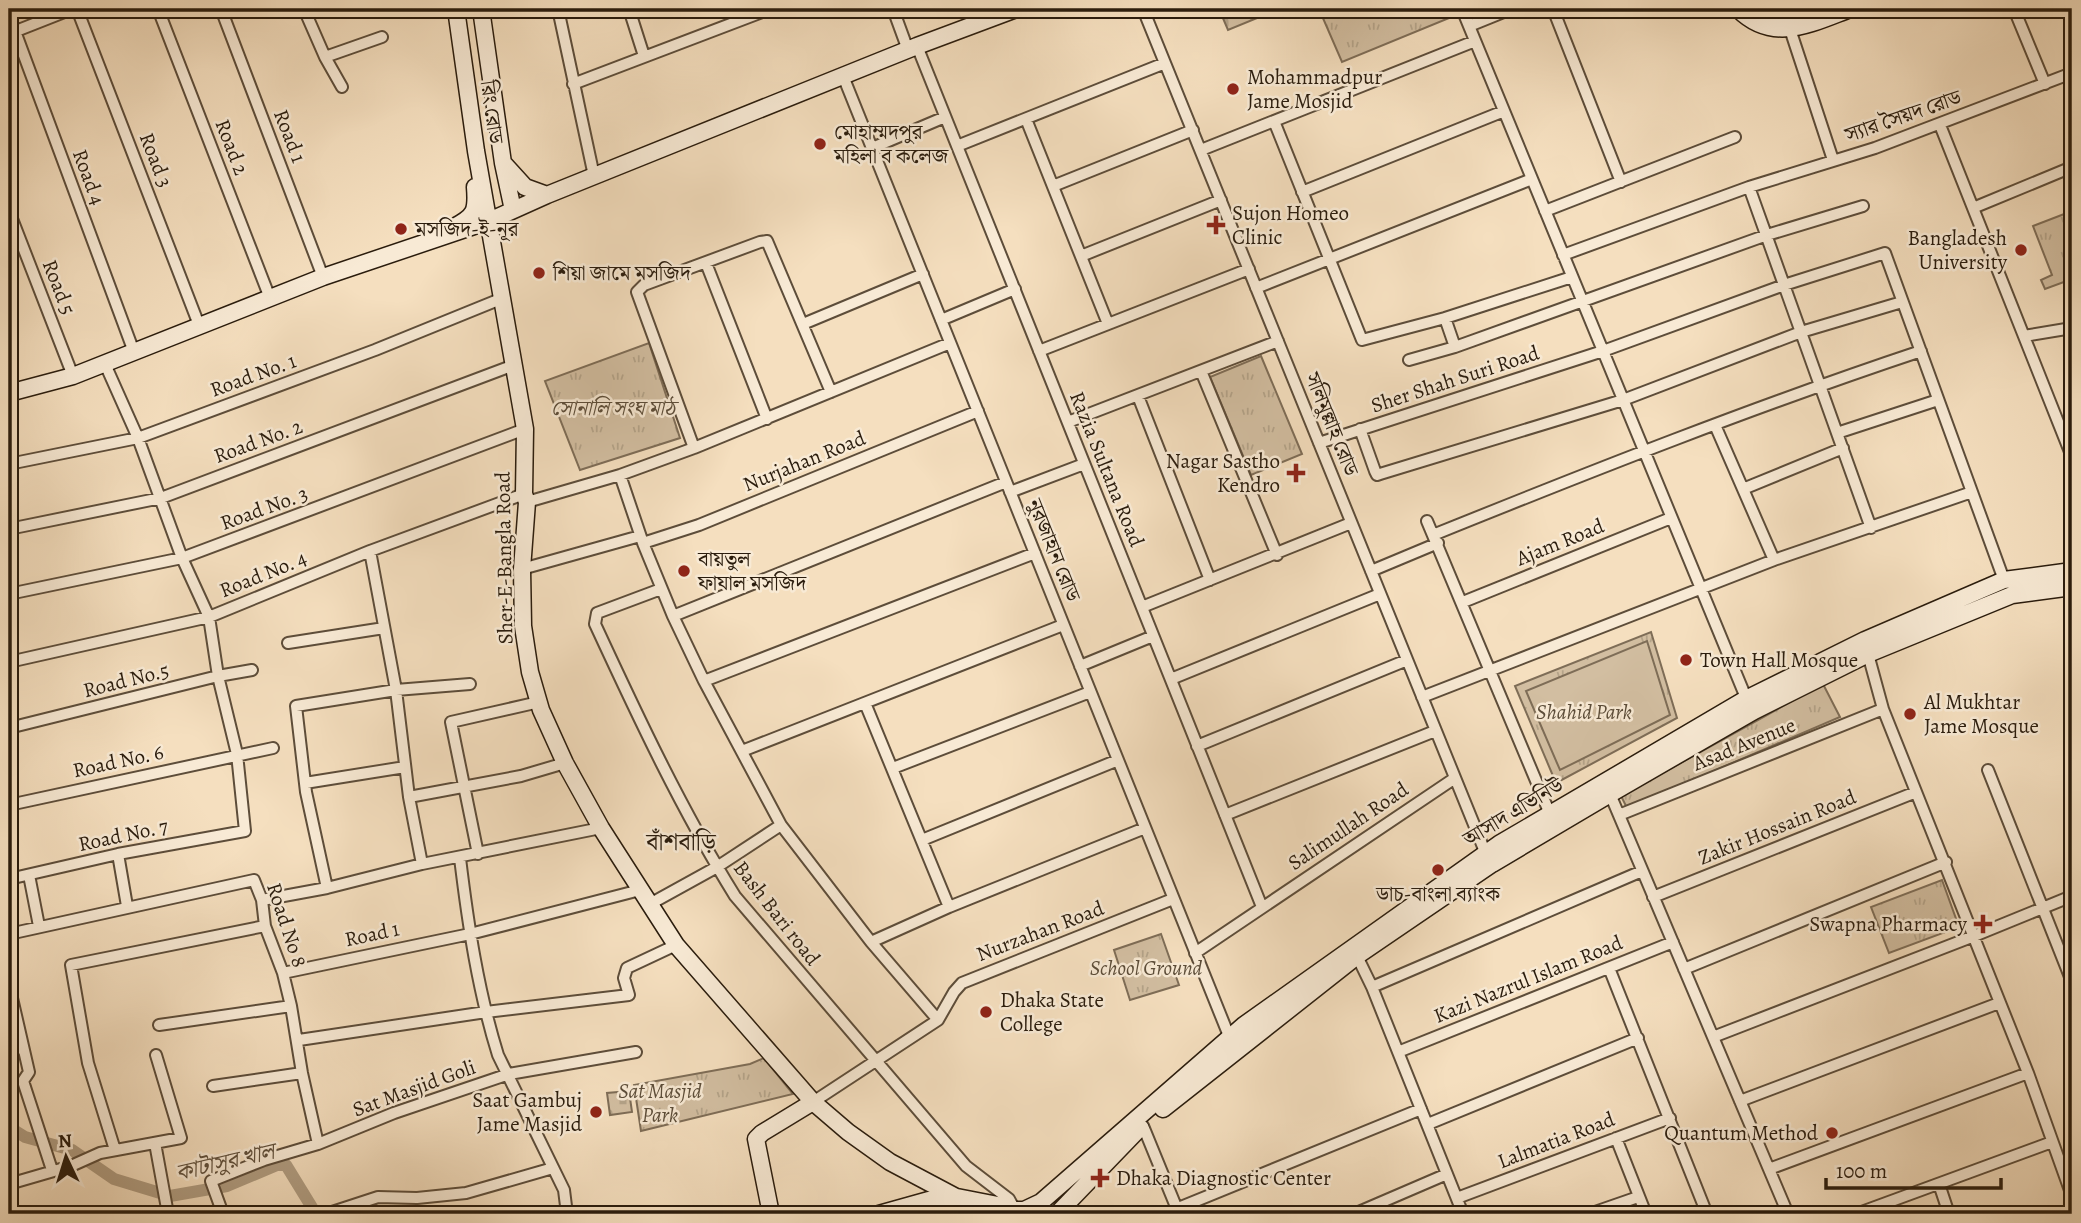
<svg xmlns="http://www.w3.org/2000/svg" width="2081" height="1223" font-family="Alegreya,'Noto Serif Bengali',serif">
<defs>
<pattern id="grass-tufts" width="24" height="20" patternUnits="userSpaceOnUse" patternTransform="scale(1.75)"><rect width="24" height="20" fill="#d2bea1"/><path d="M3 7l-1-3M5 7V3M7 7l1-3M15 17l-1-3M17 17v-4M19 17l1-3" fill="none" stroke="#b4a389"/></pattern>
<pattern id="cemetery-stones" width="16" height="16" patternUnits="userSpaceOnUse" patternTransform="scale(1.75)"><rect width="16" height="16" fill="#d2bea1"/><path d="M2 7V4a2 2 0 0 1 4 0v3zM10 15v-3a2 2 0 0 1 4 0v3z" fill="#b4a389"/></pattern>
</defs>
<rect width="100%" height="100%" fill="#f5dfbf"/>
<filter id="stains"><feTurbulence type="fractalNoise" baseFrequency=".00286" numOctaves="4"/><feColorMatrix values="0 0 0 0 .2 0 0 0 0 .09 0 0 0 0 .02 0 0 0 .5 -.17"/></filter>
<radialGradient id="worn" r=".72"><stop offset=".6" stop-color="#630" stop-opacity="0"/><stop offset="1" stop-color="#630" stop-opacity=".3"/></radialGradient>
<!-- grass -->
<path fill="url(#grass-tufts)" stroke="#7e6d57" stroke-width="2" d="M1319,9H1450L1454,16L1342,62Z
M2072,211V279L2045,289L2041,280L2052,275L2033,226Z
M649,343L680,438L580,470L545,381Z
M1261,356L1302,454L1251,475L1210,377Z
M1651,632L1677,718L1556,783L1515,686Z
M1823,684L1840,717L1627,808L1621,796Z
M1942,880L1959,927L1889,953L1871,907Z
M1161,934L1179,985L1130,1000L1114,950Z
M764,1058L793,1094L641,1131L634,1085L750,1064Z"/>
<!-- cemetery -->
<path fill="url(#cemetery-stones)" stroke="#7e6d57" stroke-width="2" d="M1219,9H1279L1228,30Z
M629,1091L632,1112L610,1115L607,1093Z"/>
<!-- garden -->
<path fill="#d2bea1" stroke="#7e6d57" stroke-width="2" d="M1647,641L1670,715L1560,770L1526,691Z"/>
<g fill="none" stroke-linecap="round" stroke-linejoin="round">
<!-- canal -->
<path stroke="#b09d82" stroke-width="12" d="M9,1127L25,1137L72,1150L114,1179L170,1196L227,1186L277,1165H286L316,1214"/>
<!-- street casing -->
<g stroke="#5d4d3a" stroke-width="14">
<path id="street" d="M77,9L199,325
M158,9L268,293V300
M221,9L323,277
M304,9L325,57L342,87
M558,9L594,176
M629,9L644,56
M893,9L908,50
M1143,9L1488,859
M1462,9L1749,705
M1553,9L1621,182
M2014,9L2045,84
M9,15L134,352
M1788,23L1833,160
M1469,26L1511,9
M11,33L72,9
M917,46L1262,907
M325,57L382,37
M843,76L1231,1041
M573,84L770,9
M1026,119L1108,324
M1274,121L1362,340L1445,318L1572,277
M1940,125L2072,457
M957,146L1165,63
M872,148L945,117
M1201,150L1475,41
M1053,186L1193,130
M1749,187L1871,528
M1302,192L1504,111
M1973,208L2072,167
M9,211L73,376
M1545,211L1735,137
M1563,255L1749,187L1875,148L2072,73
M1081,256L1221,200
M706,263L767,419
M1256,288L1532,179
M1445,318L1455,347
M941,320L1015,289
M803,324L923,274
M2024,336L2072,328
M1039,351L1249,269
M1409,360L1455,347L1767,235L1863,206
M1201,371L1277,555
M1138,396L1210,580
M1068,422L1278,341
M1715,425L1774,560
M1360,429L1375,471L1377,475L1380,474L1623,400L1801,332L1902,302
M1837,433L1938,400
M1319,443L1603,351L1784,285L1885,253L2004,580
M694,448L637,292L644,285L760,242L767,241L831,392
M9,464L138,438L375,350L503,298
M620,475L643,543L673,616L704,681L781,825L871,942L938,1020
M1743,489L1843,448
M1010,492L1084,464
M527,502L620,475L694,448L950,343
M1427,521L1550,814
M9,529L161,498L514,365
M1433,535C1594,470 1756,406 1921,351
M643,543L699,525L978,411
M370,551L396,690L409,797L422,864
M522,569L640,536
M1371,571L1438,543
M661,589L597,613L595,624C638,717 681,809 735,896L966,1166L1009,1199L1015,1210
M9,594L182,558L525,429
M1463,602L1671,518
M1142,607L1351,523
M673,616L1006,482
M288,643L384,628
M1868,654L1883,709L2028,1073L2072,1196
M9,662L209,617L370,551L524,494
M1080,666L1153,636
M1171,679L1380,594
M704,681L1035,553
M1422,697L1774,560L1972,492
M865,703L949,907
M9,728L218,676L252,670
M1197,746L1407,660
M742,751L1063,625
M893,768L1090,692
M1988,770L2072,982
M305,783L405,767
M1610,794L1788,1214
M409,797L521,776L565,763
M9,805L273,748
M1225,815L1435,731
M1619,815L1883,709
M922,840L1118,760
M118,854L127,906
M478,854L451,722L539,702
M460,858C468,924 478,991 498,1055L564,1190L567,1214
M29,875L39,926
M9,879L118,854L245,831L237,754L218,676L209,617L182,558L138,438L105,364
M327,888L306,792L296,706L396,690L470,684
M1653,897L1916,792
M262,900L327,888L422,864L601,828
M650,904L717,867L781,825
M9,934L254,880L262,900L265,926L283,973L291,1006L302,1073L318,1144
M871,942L949,907L1145,828
M1355,952L1372,987L1463,1214
M1195,953L1455,778
M1609,968L1707,1214
M1684,969L1946,862
M283,973L470,934L640,890
M9,985L29,1072L23,1081L52,1170
M1372,987L1642,871
M159,1025L291,1006
M1713,1037L1974,936L2072,896
M299,1040L486,1012L629,995L624,978L627,968L676,945
M9,1051L23,1047
M1398,1052L1673,942
M213,1086L302,1073
M1740,1101L1999,1003
M813,1102L938,1020L954,992L962,983L1173,899
M1428,1124L1638,1038
M1143,1126L1179,1214
M1616,1138L1646,1214
M155,1143L168,1214
M115,1150L88,1063L71,965L265,926
M1769,1169L2028,1073
M9,1184L71,1166L100,1153L181,1138L156,1055
M1939,1184L1949,1214
M1457,1198L1670,1118
M1176,1209L1421,1109
M223,1214L211,1181L264,1160L318,1144L394,1113L509,1074L636,1052
M326,1214L378,1197L417,1198L466,1193L553,1168
M1354,1214L1447,1174
M1589,1214L1638,1197
M1856,1214L2052,1142"/>
</g>
<!-- secondary casing -->
<g stroke="#2a1c0d" stroke-width="19">
<path id="secondary" d="M456,9L476,151L525,429L524,494L527,502L522,569L523,626L530,672L541,710L565,763L601,828L676,945L813,1102L848,1132L890,1162L956,1197
M481,9L503,163L513,210
M1738,9C1773,44 1810,24 1850,9
M1755,9C1769,18 1785,19 1801,16
M505,165L525,187L547,195
M454,227C475,216 477,211 475,187
M9,393L73,376L323,277L489,221L547,195L917,46L1016,9
M1163,1109L1357,956L1492,864L1610,794L1754,711L1868,654L2012,595L2072,587
M771,1214L756,1139L762,1133L813,1102
M879,1214L929,1200L957,1197L1003,1206L1015,1210H1024L1041,1202L1244,1025L1499,844L1746,699L1865,640L2004,580L2072,571
M941,1214H972
M1057,1214L1140,1128"/>
</g>
<!-- street -->
<use href="#street" stroke="#f8ead5" stroke-width="10"/>
<!-- secondary -->
<use href="#secondary" stroke="#f8ead5" stroke-width="16"/>
</g>
<!-- markers -->
<g fill="#8f2418" stroke="#f8ead5" stroke-width="2.5">
<circle cx="1233" cy="89" r="7"/>
<circle cx="820" cy="144" r="7"/>
<path d="M1212.5 214.5h7v7h7v7h-7v7h-7v-7h-7v-7h7z"/>
<circle cx="401" cy="229" r="7"/>
<circle cx="2021" cy="250" r="7"/>
<circle cx="539" cy="273" r="7"/>
<path d="M1292.5 462.5h7v7h7v7h-7v7h-7v-7h-7v-7h7z"/>
<circle cx="684" cy="571" r="7"/>
<circle cx="1686" cy="660" r="7"/>
<circle cx="1910" cy="714" r="7"/>
<circle cx="1438" cy="870" r="7"/>
<path d="M1979.5 913.5h7v7h7v7h-7v7h-7v-7h-7v-7h7z"/>
<circle cx="986" cy="1012" r="7"/>
<circle cx="596" cy="1112" r="7"/>
<circle cx="1832" cy="1133" r="7"/>
<path d="M1096.5 1167.5h7v7h7v7h-7v7h-7v-7h-7v-7h7z"/>
</g>
<g text-anchor="middle" dominant-baseline="central" stroke-width="5" stroke-linejoin="round" paint-order="stroke">
<!-- poi labels -->
<g font-size="21" fill="#2a1c0d" stroke="#f8ead5" text-anchor="start">
<text x="1247" y="77">Mohammadpur<tspan x="1247" dy="24">Jame Mosjid</tspan></text>
<text x="834" y="132">মোহাম্মদপুর<tspan x="834" dy="24">মহিলা ব কলেজ</tspan></text>
<text x="1232" y="213">Sujon Homeo<tspan x="1232" dy="24">Clinic</tspan></text>
<text x="415" y="229">মসজিদ-ই-নূর</text>
<text x="2007" y="238" text-anchor="end">Bangladesh<tspan x="2007" dy="24">University</tspan></text>
<text x="553" y="273">শিয়া জামে মসজিদ</text>
<text x="1280" y="461" text-anchor="end">Nagar Sastho<tspan x="1280" dy="24">Kendro</tspan></text>
<text x="698" y="559">বায়তুল<tspan x="698" dy="24">ফাযাল মসজিদ</tspan></text>
<text x="1700" y="660">Town Hall Mosque</text>
<text x="1924" y="702">Al Mukhtar<tspan x="1924" dy="24">Jame Mosque</tspan></text>
<text x="1438" y="894" text-anchor="middle">ডাচ-বাংলা ব্যাংক</text>
<text x="1967" y="924" text-anchor="end">Swapna Pharmacy</text>
<text x="1000" y="1000">Dhaka State<tspan x="1000" dy="24">College</tspan></text>
<text x="582" y="1100" text-anchor="end">Saat Gambuj<tspan x="582" dy="24">Jame Masjid</tspan></text>
<text x="1818" y="1133" text-anchor="end">Quantum Method</text>
<text x="1116" y="1178">Dhaka Diagnostic Center</text>
</g>
<!-- street labels -->
<g font-size="21" fill="#2a1c0d" stroke="#f8ead5">
<text transform="translate(492 112) rotate(82)">রিং রোড</text>
<text transform="translate(1903 116) rotate(-19)">স্যার সৈয়দ রোড</text>
<text transform="translate(290 136) rotate(69)">Road 1</text>
<text transform="translate(232 147) rotate(69)">Road 2</text>
<text transform="translate(156 160) rotate(69)">Road 3</text>
<text transform="translate(89 177) rotate(70)">Road 4</text>
<text transform="translate(59 287) rotate(69)">Road 5</text>
<text transform="translate(253 375) rotate(-20)">Road No. 1</text>
<text transform="translate(1455 379) rotate(-18)">Sher Shah Suri Road</text>
<text transform="translate(1332 424) rotate(68)">সলিমুল্লাহ রোড</text>
<text transform="translate(258 441) rotate(-20)">Road No. 2</text>
<text transform="translate(804 461) rotate(-22)">Nurjahan Road</text>
<text transform="translate(1107 469) rotate(68)">Razia Sultana Road</text>
<text transform="translate(264 508) rotate(-20)">Road No. 3</text>
<text transform="translate(1560 542) rotate(-22)">Ajam Road</text>
<text transform="translate(1054 550) rotate(68)">নুরজাহান রোড</text>
<text transform="translate(504 558) rotate(-91)">Sher-E-Bangla Road</text>
<text transform="translate(263 574) rotate(-22)">Road No. 4</text>
<text transform="translate(126 680) rotate(-14)">Road No.5</text>
<text transform="translate(1744 744) rotate(-22)">Asad Avenue</text>
<text transform="translate(118 761) rotate(-12)">Road No. 6</text>
<text transform="translate(1513 812) rotate(-31)">আসাদ এভিনিউ</text>
<text transform="translate(1348 826) rotate(-34)">Salimullah Road</text>
<text transform="translate(1777 827) rotate(-22)">Zakir Hossain Road</text>
<text transform="translate(123 835) rotate(-12)">Road No. 7</text>
<text transform="translate(777 913) rotate(52)">Bash Bari road</text>
<text transform="translate(287 925) rotate(72)">Road No 8</text>
<text transform="translate(1040 931) rotate(-21)">Nurzahan Road</text>
<text transform="translate(372 934) rotate(-12)">Road 1</text>
<text transform="translate(1528 979) rotate(-22)">Kazi Nazrul Islam Road</text>
<text transform="translate(414 1088) rotate(-20)">Sat Masjid Goli</text>
<text transform="translate(1556 1140) rotate(-21)">Lalmatia Road</text>
</g>
<!-- park labels -->
<g font-size="21" font-style="italic" fill="#5c4d39" stroke="#f8ead5">
<text x="613" y="408">সোনালি সংঘ মাঠ</text>
<text x="1584" y="712">Shahid Park</text>
<text x="1146" y="968">School Ground</text>
<text x="660" y="1091">Sat Masjid<tspan x="660" dy="24">Park</tspan></text>
</g>
<!-- water labels -->
<g font-size="23" font-style="italic" fill="#60503c" stroke="#f8ead5">
<text transform="translate(225 1162) rotate(-13)">কাটাসুর খাল</text>
</g>
<!-- quarter labels -->
<g font-size="24" fill="#2a1c0d" stroke="#f8ead5">
<text x="681" y="842">বাঁশবাড়ি</text>
</g>
</g>
<!-- margin -->
<rect width="2081" height="1223" fill="none" stroke="#f5dfbf" stroke-width="35"/>
<rect x="10" y="10" width="2060" height="1202" fill="none" stroke="#2a1c0d" stroke-width="3.5"/>
<rect x="18" y="18" width="2046" height="1188" fill="none" stroke="#2a1c0d" stroke-width="2"/>
<!-- north arrow -->
<g transform="translate(66 1157) rotate(356)" stroke="#f8ead5" stroke-width="5" paint-order="stroke">
<path d="M0-5L12 26L0 18L-12 26Z" fill="#2a1c0d"/>
<text y="-10" font-size="19" font-weight="bold" text-anchor="middle" fill="#2a1c0d">N</text>
</g>
<!-- scale -->
<path d="M1826 1178v10h175v-10" fill="none" stroke="#2a1c0d" stroke-width="3.5"/>
<text x="1836" y="1178" font-size="21" fill="#2a1c0d" stroke="#f8ead5" stroke-width="5" paint-order="stroke">100 m</text>
<rect width="100%" height="100%" filter="url(#stains)"/>
<rect width="100%" height="100%" fill="url(#worn)"/>
</svg>
